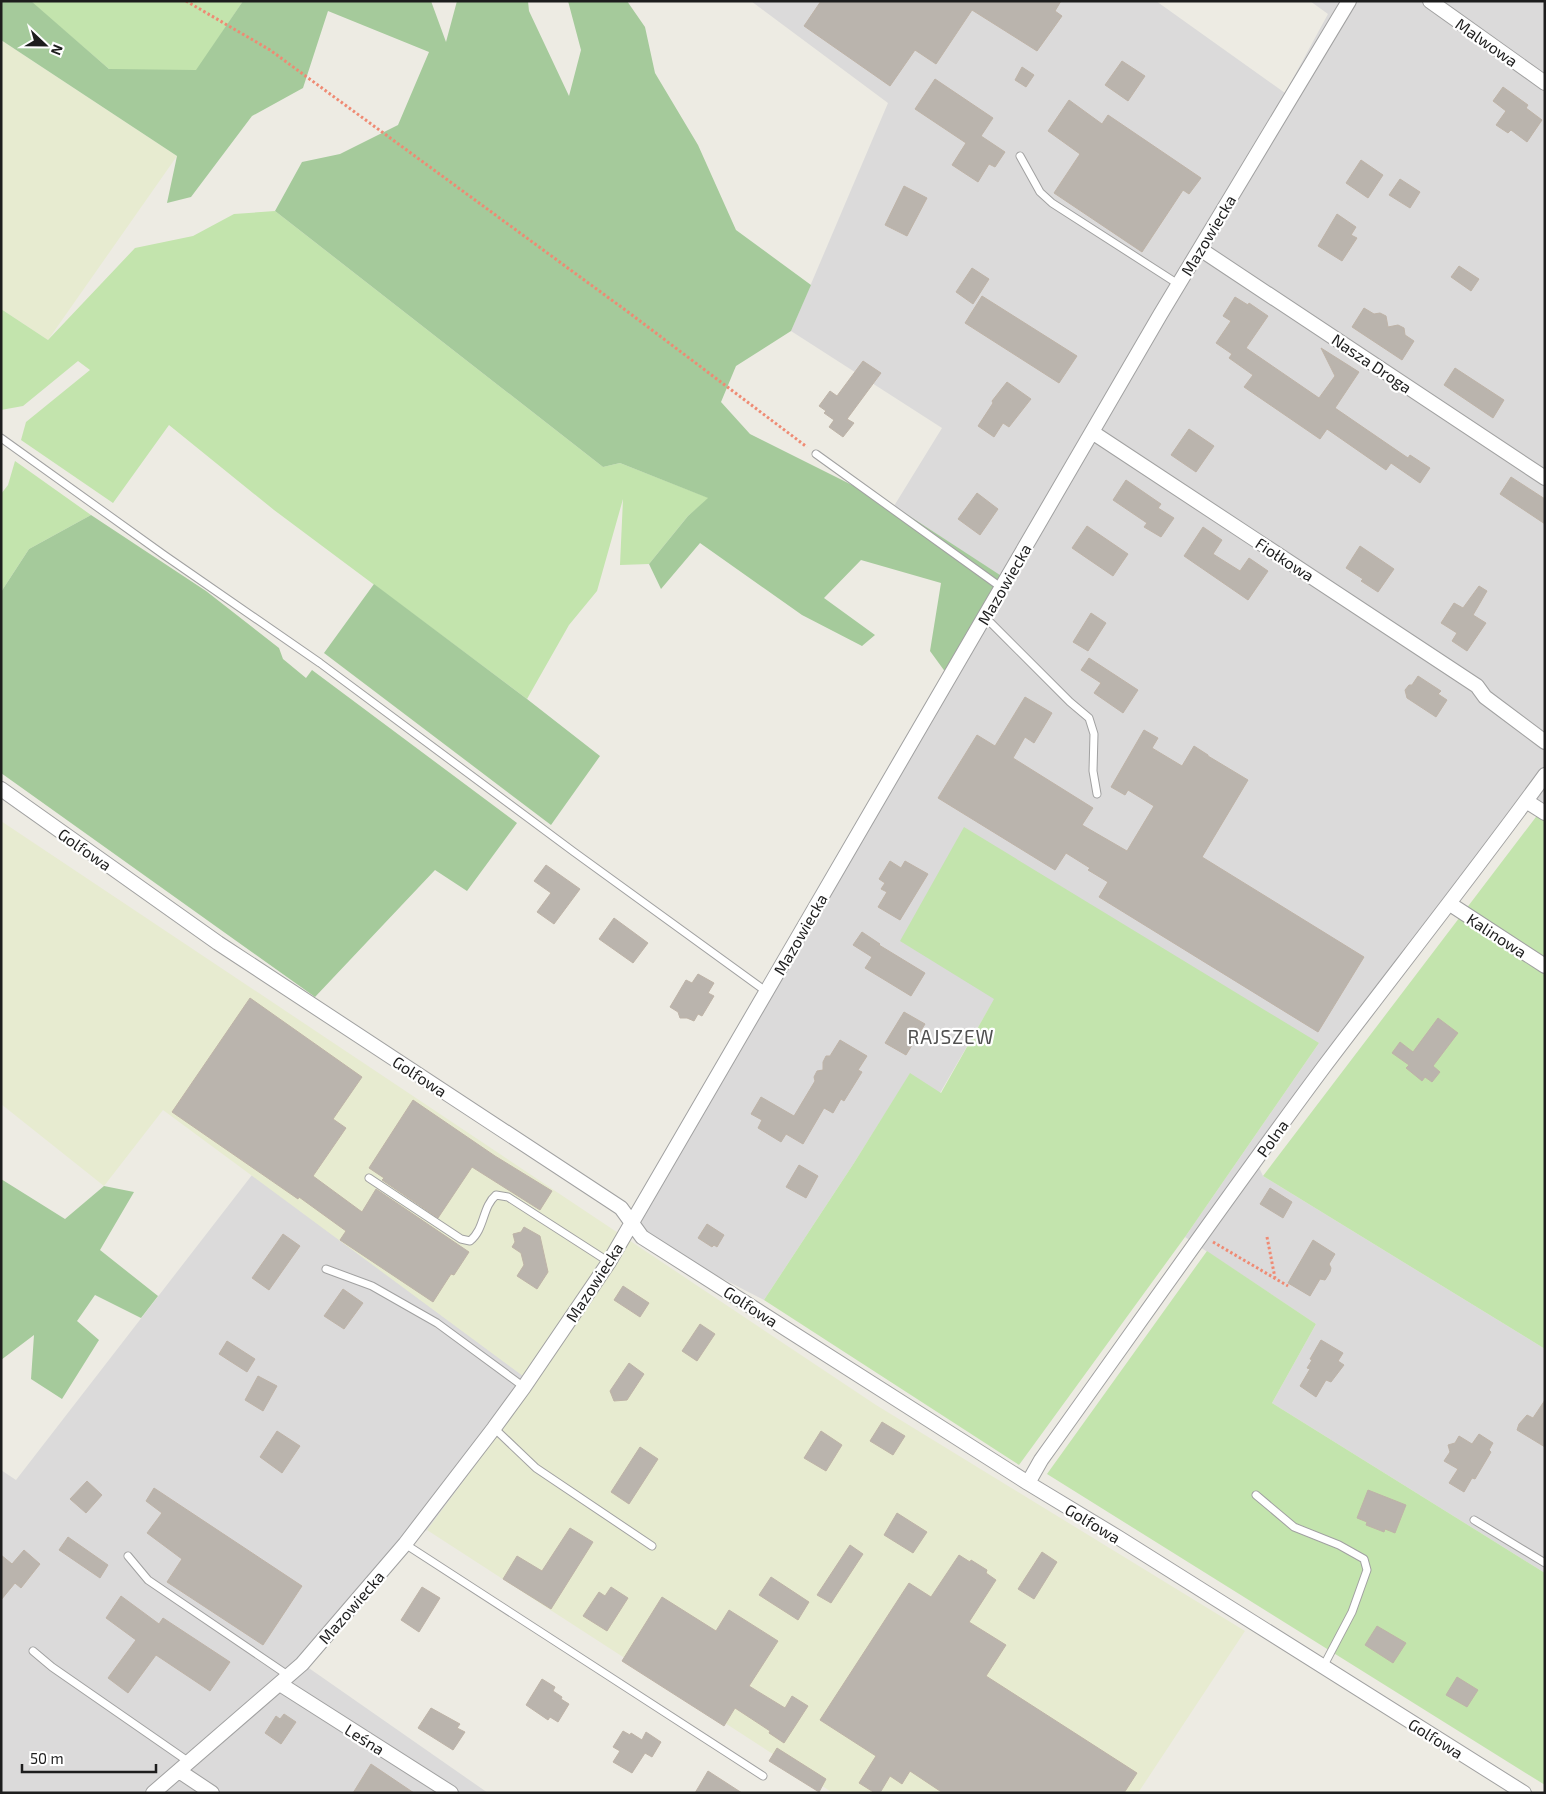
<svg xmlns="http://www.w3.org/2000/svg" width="1546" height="1794" font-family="'Exo 2',sans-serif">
<rect width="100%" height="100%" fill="#edebe3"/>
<!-- residential -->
<path fill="#dbdada" d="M751,1H1156L1285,93L1328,14L1310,1H1545V811L1521,795L1253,1155L1263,1176L1545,1349V1573L1272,1403L1316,1324L1185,1237L1319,1043L995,998L940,1093L910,1074L854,1163L764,1300L622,1227L1002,577L894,506L942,428L791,331L888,103Z
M252,1175L536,1385L427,1530L405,1544L303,1664L488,1793H1V1470L16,1480Z"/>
<!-- farmland -->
<path fill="#e7ebd0" d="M1,40L177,156L48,340L1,309Z
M1,821L876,1405L1245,1631L1138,1793H833L427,1530L535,1385L163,1110L104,1186L1,1104Z"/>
<!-- grass -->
<path fill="#c3e4ad" d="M30,1H243L197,70L166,78L109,69Z
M275,211L603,467L620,463L709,498L688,516L649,564L620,565L623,499L597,591L569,625L527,699L274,510L169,425L113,503L21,440L26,422L90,370L78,361L23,406L1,410V309L48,340L135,248L193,236L234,214Z
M15,461L91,515L29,549L1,592V494L8,485Z
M1542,809L1545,811V1349L1263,1176Z
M964,827L1319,1043L1185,1237L1019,1465L764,1300L854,1163L910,1073L941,1093L994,999L900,941Z
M1207,1251L1316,1324L1272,1403L1545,1573V1785L1047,1474Z"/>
<!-- forest -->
<path fill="#a5ca9b" d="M1,1H31L109,69L196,70L243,1H431L446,42L457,1H528L529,11L569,96L581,50L568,1H627L645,27L655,73L698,145L736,230L811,285L791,331L736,366L721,402L750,434L894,506L1003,577L946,673L930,651L941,583L861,560L824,598L875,635L862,646L802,615L700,543L661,589L649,564L688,516L708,498L620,463L603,467L275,211L302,162L340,154L398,125L429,52L328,11L303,88L252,116L191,197L167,203L177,156L1,40Z
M91,515L206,591L279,648L283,659L306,678L312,670L517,823L467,891L435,870L315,997L1,773V592L29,549Z
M374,584L527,699L600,756L551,825L324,653Z
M1,1179L65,1219L104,1186L134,1192L100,1250L158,1296L141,1318L95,1295L77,1321L99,1340L62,1399L31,1379L34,1335L1,1360Z"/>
<!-- building -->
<path fill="#bab4ad" stroke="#beb3a7" d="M821,1H1061L1055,11L1062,16L1037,51L972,10L936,64L915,50L890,86L804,26Z
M1122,61L1145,76L1128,101L1105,85Z
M1022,67L1034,75L1026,87L1015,80Z
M935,79L993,118L981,136L1005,152L995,167L989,164L978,182L952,165L966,143L915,109Z
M1503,87L1528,105L1526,108L1542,120L1527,142L1511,130L1508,133L1496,125L1506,111L1493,101Z
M1069,100L1102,124L1108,115L1201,178L1189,194L1183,190L1142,252L1054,193L1080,154L1048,131Z
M1361,160L1383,175L1368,198L1346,183Z
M1400,179L1420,192L1410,208L1389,195Z
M904,186L927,198L907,236L885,225Z
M1337,214L1356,227L1351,235L1357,238L1342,261L1318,246Z
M1459,266L1479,279L1471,291L1451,277Z
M972,268L989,279L973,304L956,292Z
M982,296L1077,356L1059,383L965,323Z
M1235,297L1248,305L1249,303L1268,316L1246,348L1319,398L1335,376L1321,348L1359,372L1335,408L1408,458L1410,455L1430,468L1420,483L1391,463L1386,470L1327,429L1320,439L1244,387L1253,375L1229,358L1232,354L1216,343L1231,321L1223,316Z
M1364,308L1374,314L1380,313L1386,316L1388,327L1398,325L1404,328L1405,335L1414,341L1402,360L1352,327Z
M863,361L881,373L847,419L854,423L843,437L829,427L834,420L824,413L826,411L819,406L830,391L837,396Z
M1455,368L1504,400L1493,418L1444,385Z
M1007,382L1031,399L1009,427L1003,423L994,437L978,426L993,403L992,401Z
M1189,429L1214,446L1196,472L1171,455Z
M1511,477L1545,499V524L1500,494Z
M1126,480L1161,504L1158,508L1174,518L1161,537L1144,527L1147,523L1113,500Z
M977,493L998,509L980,535L958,519Z
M1087,526L1128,554L1113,576L1072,548Z
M1203,527L1222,540L1213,554L1240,571L1249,558L1268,571L1248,600L1184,556Z
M1360,546L1394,569L1378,592L1361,581L1363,579L1346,568Z
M1479,586L1487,591L1473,615L1486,623L1467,651L1452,641L1457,633L1441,623L1454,603L1463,608Z
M1091,613L1106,623L1088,651L1073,642Z
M1089,658L1138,690L1123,713L1094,693L1101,683L1081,670Z
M1418,676L1441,691L1438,694L1447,700L1436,717L1407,698L1405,690L1409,685H1412Z
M1025,697L1052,713L1034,743L1025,737L1013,758L1093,808L1082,825L1127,851L1154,806L1128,790L1125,795L1111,787L1144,730L1158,738L1152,748L1182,766L1194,746L1208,755V756L1248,780L1202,857L1364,957L1318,1032L1099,897L1108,882L1088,870L1090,868L1066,853L1055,870L938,798L977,735L995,746Z
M890,861L901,868L905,861L928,874L900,920L878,907L887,892L881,889L885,883L879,879Z
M546,865L580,889L554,924L537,912L551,893L534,881Z
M614,918L648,943L633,963L599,939Z
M862,932L880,944L879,945L925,973L911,996L865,968L872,957L853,945Z
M698,974L714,983L708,993L714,996L702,1016L698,1014L694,1021L687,1018H680L678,1012L670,1007L686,980L692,983Z
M250,998L362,1077L333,1119L346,1128L313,1176L362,1212L376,1189L469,1252L454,1275L451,1274L433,1302L340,1240L346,1231L299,1197L298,1199L172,1112Z
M904,1012L925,1024L906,1055L885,1043Z
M1438,1018L1458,1033L1433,1066L1440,1072L1432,1082L1425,1077L1422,1081L1406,1068L1409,1065L1392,1053L1400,1042L1413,1052Z
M840,1040L867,1056L858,1070L862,1072L844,1101L841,1099L833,1113L824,1108L803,1144L786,1134L781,1142L758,1128L762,1120L751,1114L761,1097L794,1116L815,1081L814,1077L817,1071L823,1070V1062L826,1056H830Z
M413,1100L495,1156L552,1191L540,1210L472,1167L438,1218L382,1180L384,1178L369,1168Z
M799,1165L818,1176L806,1198L786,1187Z
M1270,1188L1292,1202L1283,1218L1260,1204Z
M707,1224L724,1235L717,1247L714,1245L712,1247L698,1238Z
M524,1227L540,1236L548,1272L537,1289L517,1276L524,1265L521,1253L512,1247L515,1242L513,1234L521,1232Z
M283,1234L300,1246L269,1290L252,1278Z
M1313,1240L1335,1254L1329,1264L1331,1268L1330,1272L1325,1280L1320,1279L1310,1296L1288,1283Z
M623,1286L649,1303L640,1317L614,1300Z
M343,1289L363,1303L344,1329L324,1316Z
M700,1324L715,1334L697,1361L682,1351Z
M1321,1340L1343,1353L1338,1361L1344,1365L1331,1382L1326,1380L1316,1397L1300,1386L1310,1369L1307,1368L1312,1360L1310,1359Z
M227,1341L255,1359L247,1372L219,1354Z
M629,1363L644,1374L627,1400L614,1401L610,1391Z
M258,1376L277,1386L263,1411L245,1400Z
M1545,1400V1447L1517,1430L1519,1424L1527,1415L1533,1418Z
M882,1422L905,1436L893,1455L870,1441Z
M277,1431L300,1446L282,1473L260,1457Z
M821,1431L842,1445L826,1471L804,1458Z
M1479,1434L1493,1443L1489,1450L1491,1452L1475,1479L1472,1478L1464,1492L1449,1483L1458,1469L1444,1461L1450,1452L1448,1445L1455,1443L1459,1436L1472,1444Z
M640,1447L658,1459L629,1504L611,1492Z
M87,1481L102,1495L86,1513L70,1499Z
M154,1488L302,1586L263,1645L167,1582L182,1559L147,1533L162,1513L146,1501Z
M1368,1490L1406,1505L1395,1533L1385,1529L1384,1532L1366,1525L1367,1522L1357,1518Z
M897,1513L927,1532L913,1553L884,1535Z
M570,1528L593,1542L551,1609L503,1579L517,1556L542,1571Z
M68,1537L108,1565L100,1578L59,1550Z
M850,1545L863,1554L831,1603L817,1595Z
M24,1550L40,1564L21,1588L15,1583L1,1600V1555L12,1564Z
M1042,1552L1057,1562L1034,1599L1018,1589Z
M959,1555L970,1562L971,1560L987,1570L986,1573L996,1580L969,1622L1006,1645L986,1676L1137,1773L1124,1793H943L910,1771L902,1784L890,1776L880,1793H875L859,1783L876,1756L820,1720L909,1583L931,1597Z
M771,1577L809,1602L798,1620L759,1595Z
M422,1587L440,1598L419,1632L401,1620Z
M611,1587L628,1598L607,1631L583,1616L599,1592L605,1596Z
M121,1596L159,1624L163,1618L230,1662L210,1691L156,1655L128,1693L108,1678L136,1640L106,1618Z
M662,1597L716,1631L729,1610L778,1641L749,1686L785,1708L792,1696L808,1706L784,1743L769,1733L770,1731L735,1708L724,1726L622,1661Z
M1377,1626L1406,1643L1393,1663L1365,1645Z
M1457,1677L1478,1690L1467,1707L1446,1695Z
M542,1679L555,1687L553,1691L562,1697L561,1699L569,1704L558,1722L550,1717L548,1720L526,1705Z
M431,1708L460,1724L457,1728L465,1732L453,1750L418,1728Z
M284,1714L296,1722L281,1744L265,1733L276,1716L280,1719Z
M623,1731L630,1735L631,1733L642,1740L646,1732L661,1742L652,1757L645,1753L632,1773L613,1762L620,1751L613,1747Z
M777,1748L826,1779L819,1792L769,1761Z
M371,1764L414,1793H353Z
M708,1771L742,1793H695Z"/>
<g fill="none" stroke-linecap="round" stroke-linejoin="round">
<!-- service casing -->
<g stroke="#a1a1a1" stroke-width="9">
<path id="service" d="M1020,156L1040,192L1052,203L1178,284
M1,438L164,555L320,663L574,852L767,992
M816,454L1002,588
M985,617L1070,702L1089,718L1094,734L1093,771L1097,794
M369,1178L461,1239L470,1241C485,1229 482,1207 496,1195L508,1197L609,1262
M326,1269L372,1286L437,1323L524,1387
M494,1428L536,1468L652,1546
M1256,1495L1294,1527L1339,1545L1364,1559L1367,1570L1352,1612L1323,1667
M1474,1520L1545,1563
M405,1544L763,1776
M128,1556L148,1580L289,1676
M33,1651L52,1667L189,1762"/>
</g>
<!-- minor casing -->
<g stroke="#a1a1a1" stroke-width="16">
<path id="minor" d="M1430,1L1545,83
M1200,249L1545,478
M1092,432L1477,686L1485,697L1545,742
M1,789L218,943L621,1208L642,1237L1028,1483L1119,1538L1524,1793
M1526,801L1545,813
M1450,904L1545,966
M1028,1483L1041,1460C1135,1329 1227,1197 1323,1068C1397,970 1473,874 1545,775
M280,1684L451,1793
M179,1771L212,1793
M153,1793L302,1664L405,1544L494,1428L524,1387L609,1262L1160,315L1349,1"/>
</g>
<!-- path -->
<path stroke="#ef8a73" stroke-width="3" stroke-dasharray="2.5 2.5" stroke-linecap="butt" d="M186,1L270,50L628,312L807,447
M1267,1237L1275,1278
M1213,1242L1288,1286"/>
<!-- service -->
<use href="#service" stroke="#fff" stroke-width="7"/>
<!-- minor -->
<use href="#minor" stroke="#fff" stroke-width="14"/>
</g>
<g text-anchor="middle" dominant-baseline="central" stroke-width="4.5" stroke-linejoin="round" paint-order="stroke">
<!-- street labels -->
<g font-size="16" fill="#1d1d1d" stroke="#fff">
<text transform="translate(1487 42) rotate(35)">Malwowa</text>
<text transform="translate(1208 235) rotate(-59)">Mazowiecka</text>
<text transform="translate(1372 363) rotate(34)">Nasza Droga</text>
<text transform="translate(1285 559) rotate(33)">Fiołkowa</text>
<text transform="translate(1004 584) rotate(-60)">Mazowiecka</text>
<text transform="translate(85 849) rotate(35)">Golfowa</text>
<text transform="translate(800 934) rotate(-60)">Mazowiecka</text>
<text transform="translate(1497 935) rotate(33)">Kalinowa</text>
<text transform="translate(420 1076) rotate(33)">Golfowa</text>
<text transform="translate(1272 1138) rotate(-54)">Polna</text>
<text transform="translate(594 1282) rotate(-57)">Mazowiecka</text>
<text transform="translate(751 1306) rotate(33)">Golfowa</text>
<text transform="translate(1093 1523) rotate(31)">Golfowa</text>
<text transform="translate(351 1607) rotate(-49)">Mazowiecka</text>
<text transform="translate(1436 1738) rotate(32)">Golfowa</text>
<text transform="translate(365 1739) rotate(32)">Leśna</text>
</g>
<!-- quarter labels -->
<g font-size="19" letter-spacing="1" fill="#505050" stroke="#fff">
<text x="951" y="1036">RAJSZEW</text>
</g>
</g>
<!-- border -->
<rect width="1546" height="1794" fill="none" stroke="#1d1d1d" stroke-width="5"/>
<!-- north arrow -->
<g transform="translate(45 45) rotate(112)" stroke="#ffffff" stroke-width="4" paint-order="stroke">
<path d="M0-4L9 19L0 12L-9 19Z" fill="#1d1d1d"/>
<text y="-8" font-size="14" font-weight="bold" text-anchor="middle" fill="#1d1d1d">N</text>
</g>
<!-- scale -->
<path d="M22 1764v8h134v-8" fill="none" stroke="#1d1d1d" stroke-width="2.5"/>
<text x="30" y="1764" font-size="15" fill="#1d1d1d" stroke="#ffffff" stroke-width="4" paint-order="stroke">50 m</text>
</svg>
